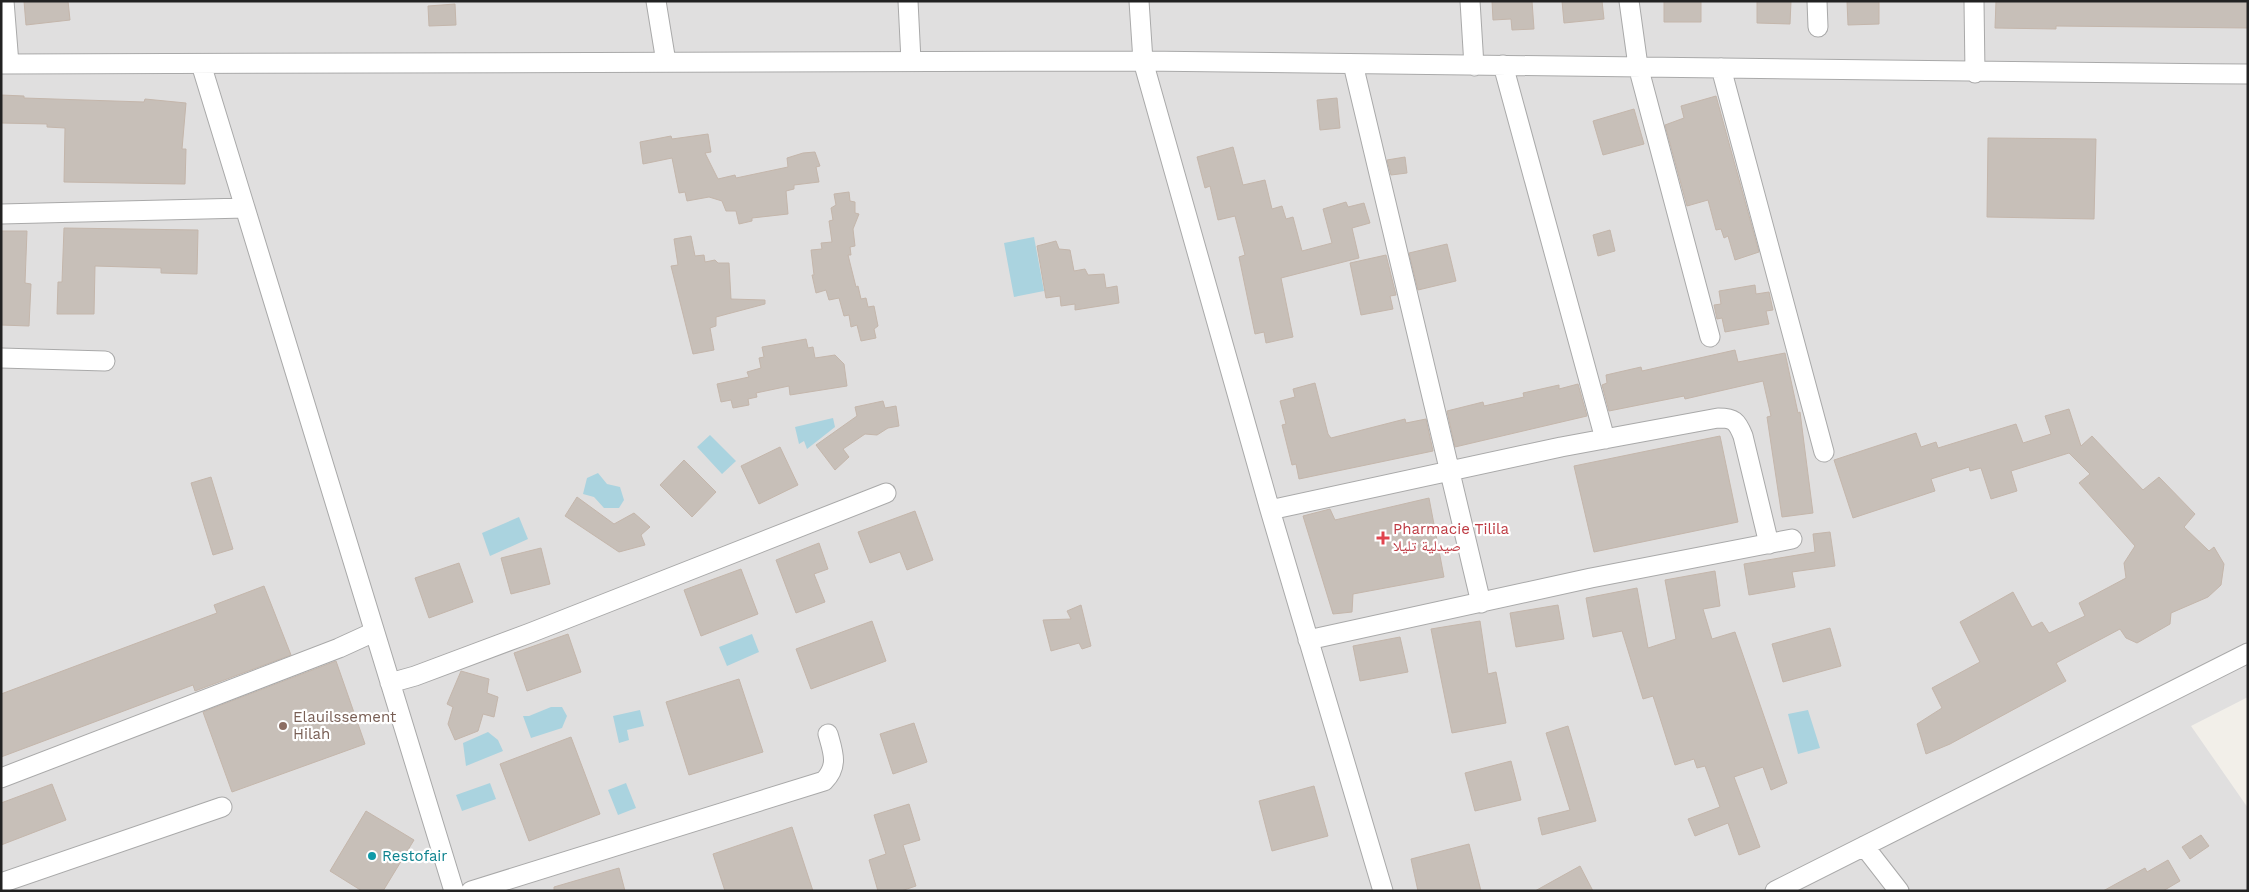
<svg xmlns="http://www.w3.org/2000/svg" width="2249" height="892" font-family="'Work Sans','Noto Naskh Arabic',sans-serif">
<rect width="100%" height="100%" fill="#f2efe9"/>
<!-- residential -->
<path fill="#e0dfdf" d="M1,1H2248V697L2191,726L2248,808V891H1Z"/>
<!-- water -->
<path fill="#aad3df" d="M1034,237L1044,291L1014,297L1004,243Z
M833,418L835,427L807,449L804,441L799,444L795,427Z
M710,435L736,461L722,474L697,447Z
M598,473L607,484L620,487L624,500L619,508H604L594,497L583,494L587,478Z
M519,517L528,539L490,556L482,533Z
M752,634L759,652L727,666L719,647Z
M551,707H562L567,716L562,728L531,738L523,716H529Z
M640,710L644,726L627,730L629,740L619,743L613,716Z
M1808,710L1820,748L1798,754L1788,714Z
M488,732L498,740L503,751L466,766L463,743Z
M490,783L496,799L462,811L456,795Z
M626,783L636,808L618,815L608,790Z"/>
<!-- building -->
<path fill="#c7bfb8" stroke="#c4b6ab" d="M24,1H68L70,20L26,25Z
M1492,1H1532L1534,29L1512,30L1511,19L1493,20Z
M1562,1H1602L1604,19L1564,23Z
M1664,1H1701V22H1664Z
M1757,1H1791L1790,24L1757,23Z
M1847,1H1879V24L1848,25Z
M1996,1H2248V28L2056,26V29L1995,28Z
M455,4L456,25L429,26L428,6Z
M1,95L24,96V98L144,102L145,99L186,103L182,149H186L185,184L64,182L65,128L47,127V124L1,123Z
M1716,96L1759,252L1735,260L1728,236L1724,238L1721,229L1716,230L1708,200L1687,206L1665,125L1684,118L1681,106Z
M1337,98L1340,128L1320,130L1317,100Z
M1634,109L1644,144L1603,155L1593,121Z
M708,134L711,152L705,153L718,179L735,175L736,178L788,167L787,158L803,153L815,152L820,166L816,167L819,182L794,185V189L786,191L788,214L752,218V221L739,224L736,211H726L722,201L709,197L687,201L685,192L679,193L672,158L643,164L640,142L671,136L672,139Z
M1988,138L2096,139L2094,219L1987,217Z
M1233,147L1243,185L1265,180L1272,209L1282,206L1286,219L1293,217L1302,251L1332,243L1323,209L1346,202L1348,207L1364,203L1370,223L1352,228L1359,258L1281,278L1293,337L1266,343L1264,332L1255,334L1239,257L1245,255L1235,216L1218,220L1210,186L1205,188L1197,157Z
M1405,157L1407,173L1391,175L1387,160Z
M849,192L850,201L855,202V213L859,214L853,229L855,246L850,247L851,255H848L856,287L858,286L861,299L866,298L868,307L874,306L878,326L874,329L876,338L861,341L857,325L851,327L849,315L844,316L839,298L829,300L826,290L816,293L812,275H814L811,250L822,249L821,243L832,242L829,221L833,220L831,208L836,205L834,194Z
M64,228L198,230L197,274L161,273V268L95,266L94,314H57L58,282H62Z
M1610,230L1615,251L1598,256L1593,235Z
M1,231H27L25,283L31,284L29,326L1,325Z
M691,236L695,256L704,255L705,262L715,260L718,263H729L731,299L765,300V304L716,317V326L710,328L714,350L693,354L671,266L678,265L674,239Z
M1056,241L1059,249L1070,250L1074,271L1085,269L1088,275L1104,274L1106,288L1117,286L1119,303L1075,310V304L1061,306L1060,296L1046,298L1037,246Z
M1447,244L1456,281L1418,290L1409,253Z
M1386,255L1396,295L1390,296L1393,309L1361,315L1350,263Z
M1755,285L1756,294L1769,292L1773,310L1766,311L1769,324L1725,332L1722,318L1717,319L1714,305L1721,304L1719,291Z
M806,339L808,348L813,347L815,358L835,355L844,364L847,386L790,395L789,386L756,393L757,397L748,399L749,405L733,408L731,400L721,402L717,384L749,377L747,372L761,368L759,358L764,357L762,347Z
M1735,350L1738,362L1785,353L1798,413L1800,412L1813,513L1782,517L1767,417L1771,416L1763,381L1685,399L1684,396L1609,411L1602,385L1607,383L1606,375L1641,367L1642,371Z
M1315,383L1328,434L1331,438L1405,419L1406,423L1426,419L1433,451L1299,479L1296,464L1292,465L1282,425L1286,424L1280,401L1295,397L1293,389Z
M1578,384L1587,416L1455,447L1447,411L1483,402L1484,406L1524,397L1523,393L1559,385V389Z
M883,401L885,408L896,406L899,426L888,428L877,435L865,434L843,449L849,457L835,470L816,445L857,416L855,407Z
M2069,409L2081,446L2092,436L2143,490L2159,477L2195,514L2184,527L2209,551L2214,547L2224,564L2221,585L2208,597L2171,613L2170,624L2137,643L2126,638L2120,629L2056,663L2066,681L1950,744L1926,754L1917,724L1942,708L1932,688L1980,662L1960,622L2013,592L2032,627L2042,622L2049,633L2085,616L2079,603L2126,578L2124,563L2135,546L2079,483L2090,474L2069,453L2011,471L2017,491L1991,499L1981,468L1970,471L1969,467L1931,479L1935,491L1853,518L1834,460L1916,433L1921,447L1936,442L1938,448L2016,424L2023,443L2051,434L2045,416Z
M1720,436L1738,522L1594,552L1574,466Z
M780,447L798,485L759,504L741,466Z
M684,460L716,492L692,517L660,485Z
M211,477L233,549L213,555L191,483Z
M577,497L614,524L634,513L650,527L641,535L645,545L619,552L565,516Z
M1429,498L1444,577L1353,594L1352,612L1333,614L1303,516L1330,509L1335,520Z
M915,511L933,560L907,570L900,552L870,563L858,532Z
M1830,532L1835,566L1792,572L1795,587L1749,595L1744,564L1815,552L1813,534Z
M819,543L828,569L814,574L825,602L796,613L776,560Z
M541,548L550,584L511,594L501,558Z
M459,563L473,602L429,618L415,578Z
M741,569L758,614L701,636L684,590Z
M1715,571L1720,606L1703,609L1712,639L1735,632L1787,783L1771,790L1763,767L1734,777L1760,847L1739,855L1728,823L1695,836L1688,819L1720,807L1705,766L1697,768L1694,759L1675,765L1653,696L1643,699L1622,631L1593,637L1586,598L1637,588L1648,648L1676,639L1665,580Z
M264,586L291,655L195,691L193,685L1,757V694L217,613L214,605Z
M1081,605L1091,646L1082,649L1079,643L1051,651L1043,620L1071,619L1067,611Z
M1558,605L1564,639L1516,647L1510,613Z
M872,621L886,661L811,689L796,649Z
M1480,621L1488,674L1496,672L1506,723L1452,733L1431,629Z
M1830,628L1841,666L1783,682L1772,644Z
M568,634L581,672L527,691L514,653Z
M1400,637L1408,672L1360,681L1353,646Z
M336,661L365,744L232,792L203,712Z
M461,671L489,679L487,693L498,697L494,717L483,714L478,731L455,740L448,724L453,707L447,704Z
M739,679L763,752L689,775L666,702Z
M914,723L927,762L893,774L880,734Z
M1568,726L1596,821L1542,835L1538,818L1570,810L1546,733Z
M571,737L600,814L529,841L500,764Z
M1511,761L1521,800L1475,811L1465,773Z
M52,784L66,820L1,845V803Z
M1314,786L1328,836L1272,851L1259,801Z
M909,804L920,840L903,845L916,886L901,891H878L869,860L886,854L874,815Z
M366,811L414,840L383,891H362L330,871Z
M792,827L813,891H725L713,854Z
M2201,835L2209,846L2190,859L2182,847Z
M1469,844L1481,891H1418L1411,859Z
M2168,860L2180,881L2163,891H2103L2145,868L2147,872Z
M1580,866L1593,891H1535Z
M619,868L625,891H554V887Z"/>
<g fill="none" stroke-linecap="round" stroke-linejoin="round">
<!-- minor casing -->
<g stroke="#a9a9a9" stroke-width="21">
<path id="minor" d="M4,1L9,64
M656,1L666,62
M908,1L911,61
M1139,1L1143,61L1270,510L1383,891
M1470,1L1474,66
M1629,1L1638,66L1710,337
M1817,1L1818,27
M1974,1L1975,73
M1,64C381,63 761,59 1142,61C1510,63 1879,73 2248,74
M201,64L454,891
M1353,64L1481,603
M1503,65L1605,439
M1721,68L1824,452
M1,214L245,208
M1,358L105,361
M1270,510L1561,447L1718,418C1734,418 1737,421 1743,436L1769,544
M1308,640L1591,578L1792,539
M390,683L415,676L530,633L886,493
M1,778L339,648L374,632
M1864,846L1899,891
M1,883L222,807
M471,891L824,781C839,766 833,752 828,734
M1775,891L2248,653"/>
</g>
<!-- minor -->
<use href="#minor" stroke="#fff" stroke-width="19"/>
</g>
<!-- markers -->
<path fill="#e0444e" stroke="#fff" stroke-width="2" d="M1380.5 530.5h5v5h5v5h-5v5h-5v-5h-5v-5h5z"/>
<circle fill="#8d6e63" stroke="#fff" stroke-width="2" cx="283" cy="726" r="5"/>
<circle fill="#0f9aa8" stroke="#fff" stroke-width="2" cx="372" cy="856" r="5"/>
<g text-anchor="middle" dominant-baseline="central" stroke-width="4.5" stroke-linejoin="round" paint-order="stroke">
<!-- health labels -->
<g font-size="15" fill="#be3a42" stroke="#fff" text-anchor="start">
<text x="1393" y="529">Pharmacie Tilila<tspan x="1393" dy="17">صيدلية تليلا</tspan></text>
</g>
<!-- education labels -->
<g font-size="15" fill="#785e54" stroke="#fff" text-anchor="start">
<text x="293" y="717">Elauilssement<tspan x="293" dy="17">Hilah</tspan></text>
</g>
<!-- culture labels -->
<g font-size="15" fill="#0d838f" stroke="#fff" text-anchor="start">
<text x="382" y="856">Restofair</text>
</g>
</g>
<!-- border -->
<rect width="2249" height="892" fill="none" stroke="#222222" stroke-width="5"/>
</svg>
